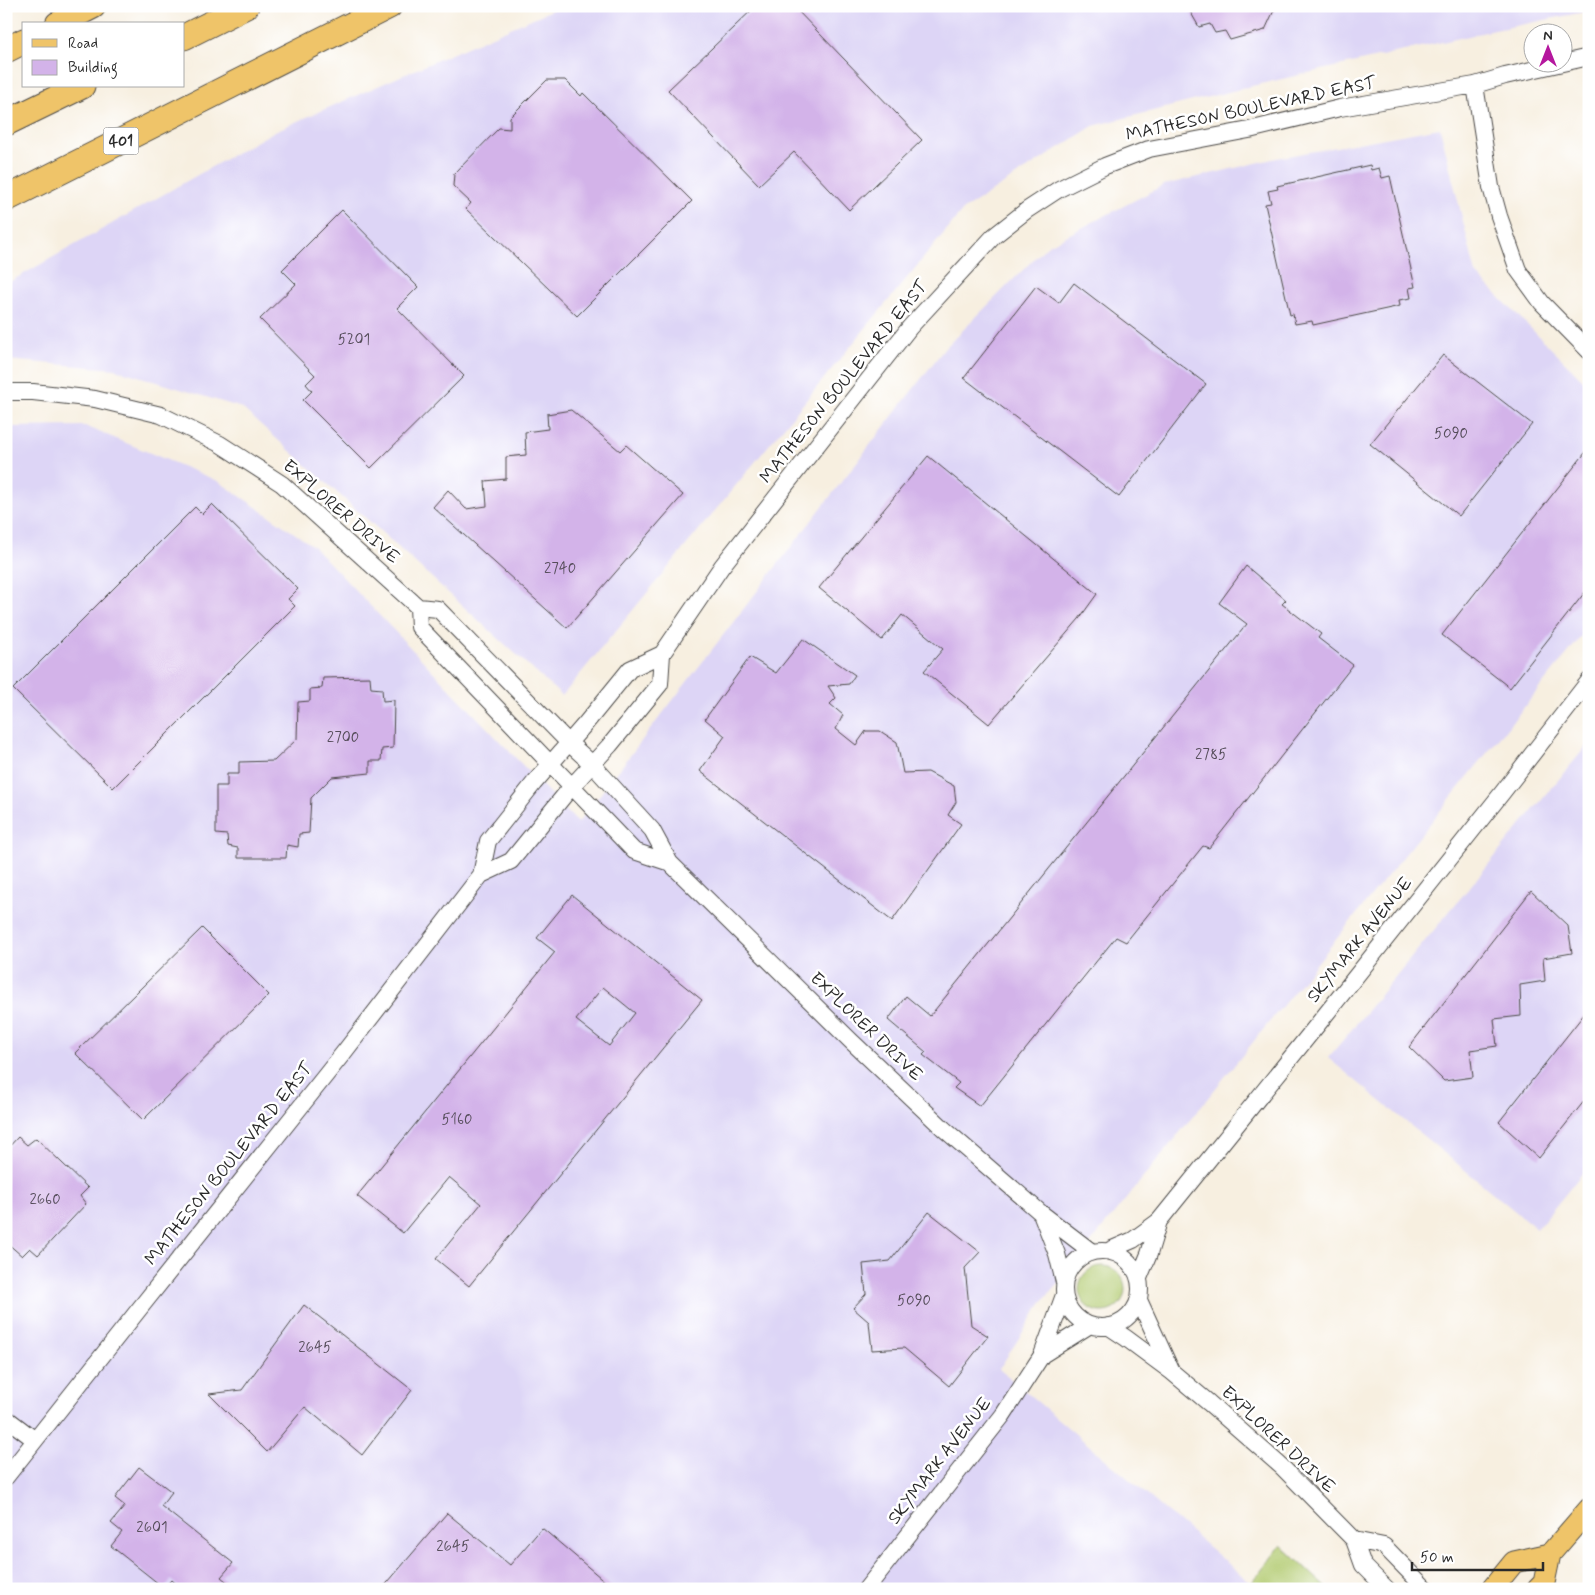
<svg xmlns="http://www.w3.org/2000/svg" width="1595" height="1595" font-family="Mynerve,sans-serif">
<rect width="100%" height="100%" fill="#fff"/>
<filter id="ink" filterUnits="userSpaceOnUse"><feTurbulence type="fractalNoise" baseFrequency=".02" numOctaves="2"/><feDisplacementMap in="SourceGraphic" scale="10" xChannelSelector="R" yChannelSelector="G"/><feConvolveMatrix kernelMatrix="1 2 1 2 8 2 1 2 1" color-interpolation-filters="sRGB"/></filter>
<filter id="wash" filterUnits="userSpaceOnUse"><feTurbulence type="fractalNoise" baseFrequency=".0096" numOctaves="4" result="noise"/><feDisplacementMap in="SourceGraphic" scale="20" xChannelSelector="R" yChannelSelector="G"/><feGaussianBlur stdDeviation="1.12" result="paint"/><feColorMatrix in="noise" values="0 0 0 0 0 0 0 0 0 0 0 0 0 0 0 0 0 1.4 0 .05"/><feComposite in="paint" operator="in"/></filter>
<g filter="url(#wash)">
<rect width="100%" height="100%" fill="#f7efe0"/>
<!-- built -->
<path fill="#ddd5f6" d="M561,6H1589V11L1490,31L1252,86L1093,126L963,210L562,696L377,528L242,408L115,369L6,360V284L275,131Z
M1440,128L1476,274L1589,386V627L1041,1304L999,1369L1251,1583L1247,1589H6V427L85,426L218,481L313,546L578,823L945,348L1047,246L1164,185L1277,158Z
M1589,743V1165L1537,1229L1328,1058Z"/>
<!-- green -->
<path fill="#b2cb71" stroke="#6e7b4e" d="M1079 1289a23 23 0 1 1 46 0a23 23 0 1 1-46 0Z
M1281,1545L1328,1589H1247Z"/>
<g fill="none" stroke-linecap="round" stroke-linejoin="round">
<!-- stream -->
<path stroke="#5fc8d9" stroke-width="5" d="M1588,1588L1589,1589"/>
</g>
<g id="blocks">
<!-- building -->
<path fill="#d3b3e9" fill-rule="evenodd" d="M756,6H793L922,140L849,210L794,152L759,185L668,90Z
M1187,6H1276L1265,30L1230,40L1225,31L1215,33L1210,24L1199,27Z
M547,80H565L581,96L583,93L692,201L577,316L466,209L471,203L453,186L454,174L499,128L510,129V117Z
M1370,165L1371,170L1379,168L1382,178L1390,176L1415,287L1409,288L1411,298L1399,300L1400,306L1313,325L1312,321L1295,324L1293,314L1290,315L1265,204L1271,203L1268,191L1278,189L1277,186Z
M342,210L418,287L397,308L464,376L371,468L303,400L312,391L306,384L315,375L260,319L296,284L282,270Z
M1074,283L1206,384L1119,497L964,378L1036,286L1059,303Z
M1443,355L1532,424L1459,516L1370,444Z
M571,410L620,451L626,445L683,495L567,628L433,507L448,490L466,509L487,506L485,481L506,479V457L526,455L525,432L548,429L547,414Z
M1589,448V587L1510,688L1442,635Z
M928,456L1097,594L1079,619L989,724L924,671L943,649L902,615L882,640L819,588Z
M212,504L298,589L288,599L295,606L113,788L13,689L195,507L202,514Z
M1246,566L1286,600L1282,604L1321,634L1318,638L1353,665L1209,848L1203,846L1126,942L1116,937L980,1106L954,1088L959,1083L923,1055L926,1052L888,1020L906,996L930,1016L1247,624L1219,603Z
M803,639L855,675L849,684L828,686L836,698L830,704L843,715L836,729L856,745L866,731H880L897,742L903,773L928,772L954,786L956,802L948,815L961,824L892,921L700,771L725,736L705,719L750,657L776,673Z
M370,677L371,688L382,689L383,701L394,700L393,748L382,749L381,761H370V773L332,777L311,798L309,833L299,834L298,847L287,845L286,858H238V848L228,846L227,835L216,834V786H227V774H239V762L274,761L297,739L298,702L310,701V689L322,688L323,678Z
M1531,891L1568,926L1572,953L1543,958L1545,981L1520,985L1521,1016L1494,1019L1497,1046L1470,1050L1473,1077L1444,1081L1409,1047Z
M572,895L702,1000L469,1286L436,1259L481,1204L449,1177L403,1233L357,1196L555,952L537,938ZM603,987L635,1013L609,1046L576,1020Z
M202,928L269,995L143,1120L75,1053Z
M1589,1008V1095L1539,1158L1499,1122Z
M18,1137L27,1145L36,1138L88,1188L80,1196L86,1204L38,1255L30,1248L22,1256L6,1242V1150Z
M929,1212L980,1252L965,1268L971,1325L988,1336L949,1386L904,1348L872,1350L869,1322L853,1308L866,1294L863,1264L890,1261Z
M304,1305L412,1390L362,1455L305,1407L267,1452L209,1394L242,1390Z
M139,1467L172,1492L161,1506L233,1563L221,1577L236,1589H181L171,1580L164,1588L111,1546L122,1532L111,1523L125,1506L115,1498Z
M447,1513L510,1565L542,1528L614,1589H382Z"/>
</g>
</g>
<g filter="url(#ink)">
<use href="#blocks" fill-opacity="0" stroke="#4a4846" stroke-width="1"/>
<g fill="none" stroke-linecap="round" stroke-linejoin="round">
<!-- minor casing -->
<g stroke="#4a4846" stroke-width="18">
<path id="minor" d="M1475,85L1491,187L1499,216L1518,270L1542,303L1589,351
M6,392H33L95,399L161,415L220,444L282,484L418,607L438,609L569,743L592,764L652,830L670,863L851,1041L944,1129L1041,1213L1092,1252
M418,607L419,627L634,851L670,863
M481,875L488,841L534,783L586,723L630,669L662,654L722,566L910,327L994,236L1027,210L1059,189L1105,166L1149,149L1249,130L1340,108L1475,85L1505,76L1589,57
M1041,1213L1057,1254L1064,1282
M1110,1250L1133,1240L1159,1221L1318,1024L1502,793L1589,681
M1064 1289a38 38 0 1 1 76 0a38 38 0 1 1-76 0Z
M1139,1278L1149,1254L1159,1221
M1139,1300L1171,1370
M1108,1326L1126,1338L1172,1372L1209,1403L1282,1467L1354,1540L1363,1565L1387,1589
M1042,1355L1090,1325
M6,1418L35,1440
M6,1477L140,1308L345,1051L481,875L511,861L572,786L610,745L660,684L662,654
M1354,1540L1384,1546L1426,1589
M866,1589L1003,1415L1042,1355L1064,1295"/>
</g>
<!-- major casing -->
<g stroke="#4a4846" stroke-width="23">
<path id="major" d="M1492,1589L1514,1562L1550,1554
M1538,1589L1544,1583L1550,1554L1589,1509"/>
</g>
<!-- highway casing -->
<g stroke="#4a4846" stroke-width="27">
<path id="highway" d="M58,24L93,6
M184,37L246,6
M6,50L24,41
M6,123L82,86
M6,199L389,6"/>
</g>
<!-- minor -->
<use href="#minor" stroke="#fff" stroke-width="16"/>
<!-- major -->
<use href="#major" stroke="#efc469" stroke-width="21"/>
<!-- highway -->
<use href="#highway" stroke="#efc469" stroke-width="25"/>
</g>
</g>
<g text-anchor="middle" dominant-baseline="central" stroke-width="5" stroke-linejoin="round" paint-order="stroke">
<!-- number labels -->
<g font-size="15" fill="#554d5a">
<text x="354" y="340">5201</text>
<text x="1451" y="434">5090</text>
<text x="560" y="569">2740</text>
<text x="343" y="738">2700</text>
<text x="1211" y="755">2785</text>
<text x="457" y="1120">5160</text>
<text x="45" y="1200">2660</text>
<text x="914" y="1301">5090</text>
<text x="315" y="1348">2645</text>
<text x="152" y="1528">2601</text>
<text x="453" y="1547">2645</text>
</g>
<!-- shield labels -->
<rect fill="#fff" stroke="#6b6b6b" stroke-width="1" x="103.5" y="127.5" width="35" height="27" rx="4"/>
<g font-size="16" font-weight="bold" fill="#2b2b2b">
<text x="121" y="141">401</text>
</g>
<!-- street labels -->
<g font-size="18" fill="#2b2b2b" stroke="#fff">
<text transform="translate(1251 109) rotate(-12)">MATHESON BOULEVARD EAST</text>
<text transform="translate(844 382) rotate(-51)">MATHESON BOULEVARD EAST</text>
<text transform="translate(341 512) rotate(41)">EXPLORER DRIVE</text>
<text transform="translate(1360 940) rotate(-51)">SKYMARK AVENUE</text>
<text transform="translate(866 1027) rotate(44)">EXPLORER DRIVE</text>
<text transform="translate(229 1164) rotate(-51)">MATHESON BOULEVARD EAST</text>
<text transform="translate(1278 1440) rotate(43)">EXPLORER DRIVE</text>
<text transform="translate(940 1461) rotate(-52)">SKYMARK AVENUE</text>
</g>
</g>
<!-- margin -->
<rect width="1595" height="1595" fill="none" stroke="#fff" stroke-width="25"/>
<!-- legend -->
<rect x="22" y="22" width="162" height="65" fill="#ffffff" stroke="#aaaaaa"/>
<rect x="32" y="39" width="25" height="8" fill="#efc469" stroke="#aaaaaa"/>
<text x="68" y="48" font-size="15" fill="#2b2b2b">Road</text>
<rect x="32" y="60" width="25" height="15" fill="#d3b3e9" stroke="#aaaaaa"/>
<text x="68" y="72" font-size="15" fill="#2b2b2b">Building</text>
<!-- north arrow -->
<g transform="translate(1548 48)"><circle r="24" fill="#ffffff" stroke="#aaaaaa"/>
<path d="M0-4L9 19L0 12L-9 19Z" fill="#b5179e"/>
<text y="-8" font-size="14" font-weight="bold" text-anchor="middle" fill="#2b2b2b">N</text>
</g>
<!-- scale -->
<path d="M1412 1562v8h131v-8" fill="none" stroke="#2b2b2b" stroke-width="2.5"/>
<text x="1420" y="1562" font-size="15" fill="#2b2b2b" stroke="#ffffff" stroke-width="4" paint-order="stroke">50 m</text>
</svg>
